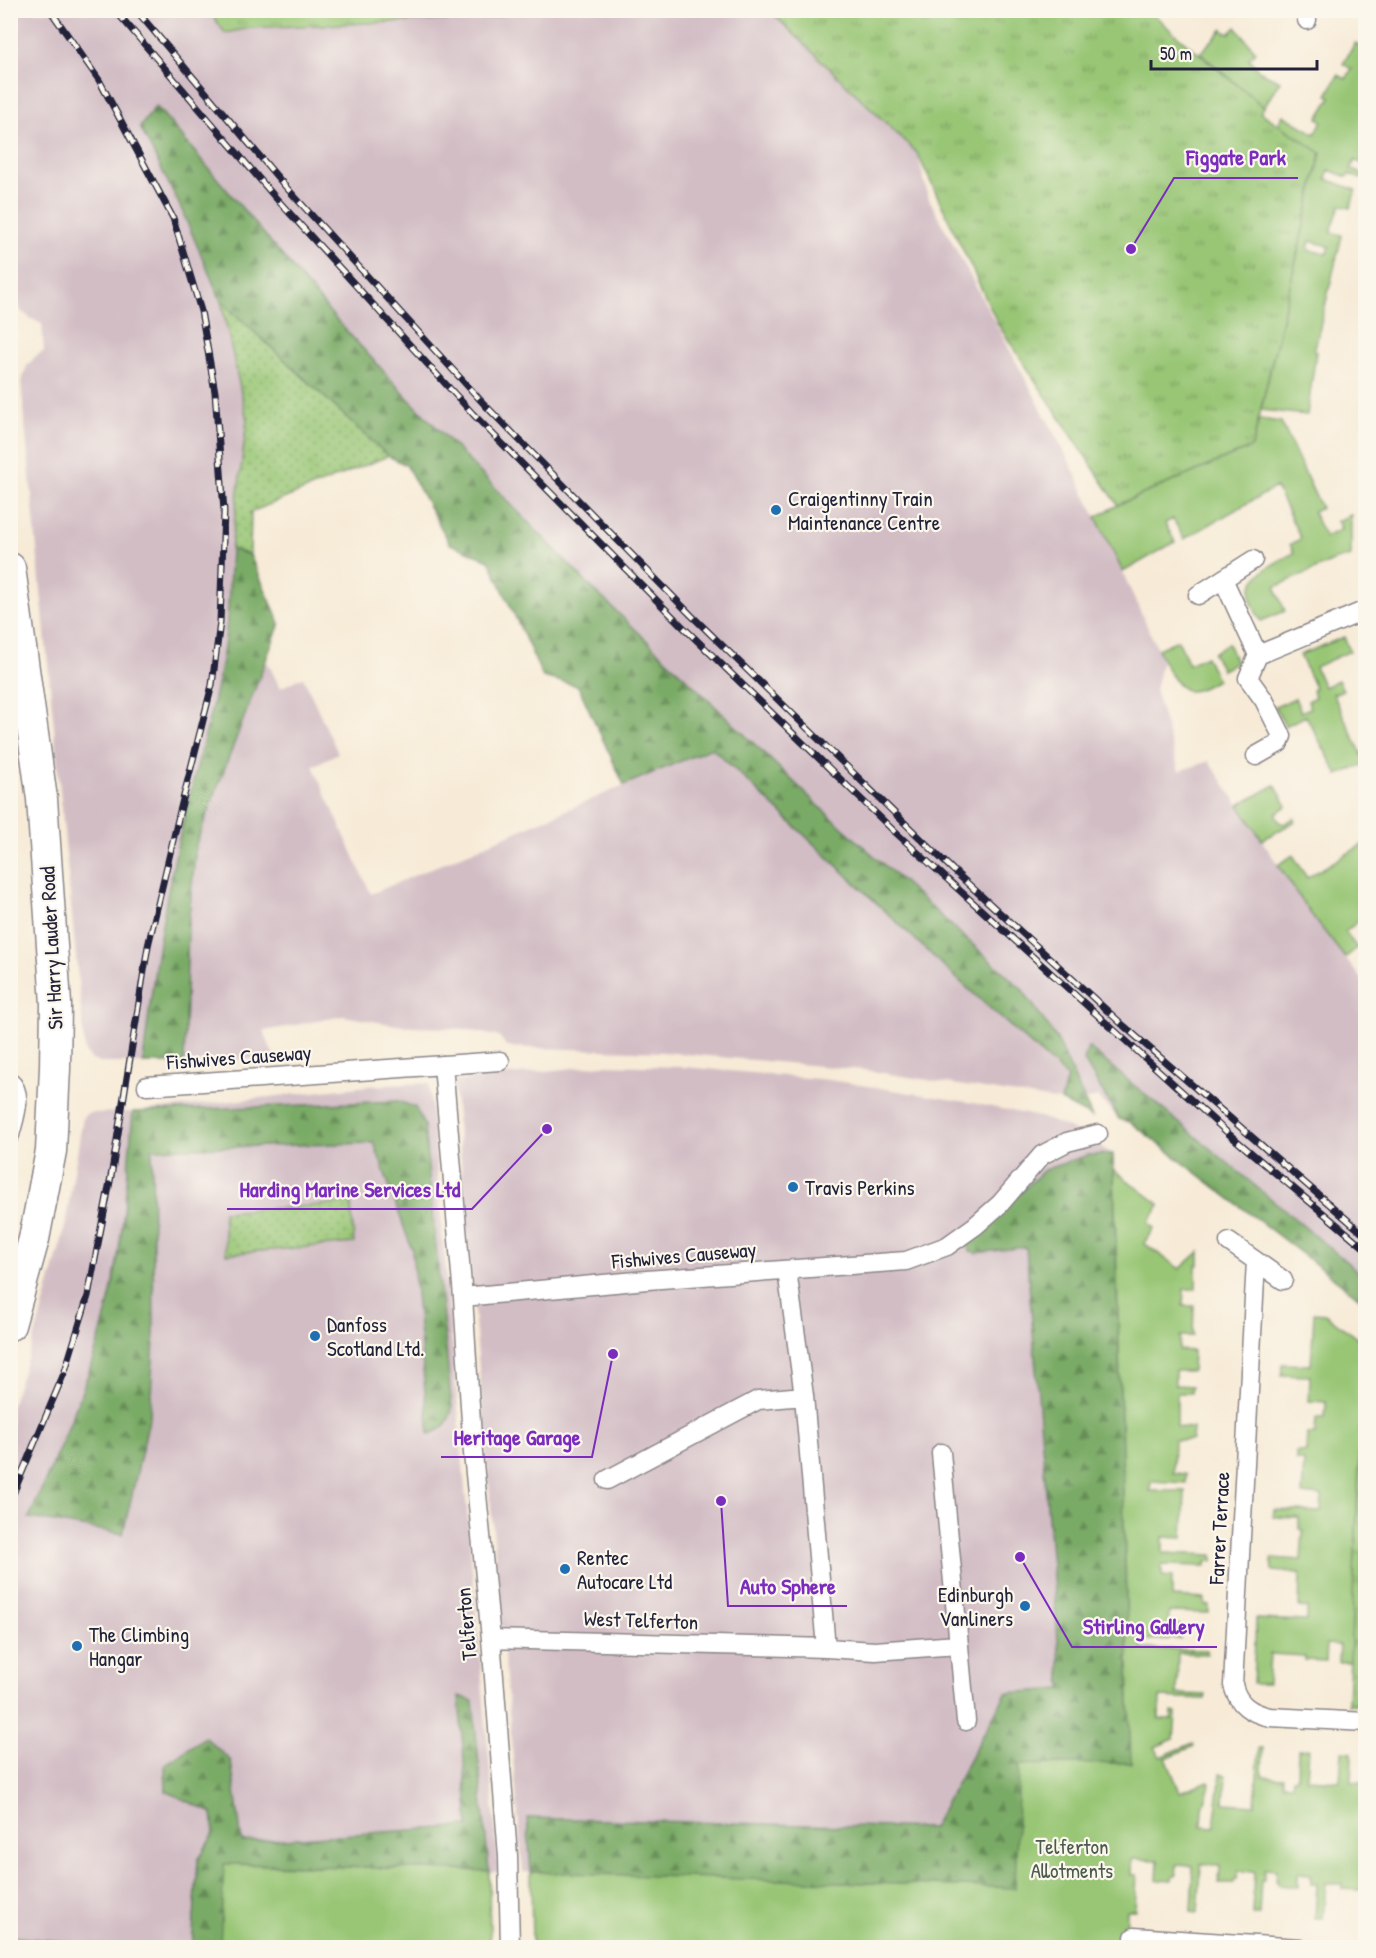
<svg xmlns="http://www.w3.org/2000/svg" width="1376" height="1958" font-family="'Patrick Hand',sans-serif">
<defs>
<pattern id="grass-dots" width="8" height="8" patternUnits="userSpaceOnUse" patternTransform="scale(1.5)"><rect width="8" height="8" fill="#98c675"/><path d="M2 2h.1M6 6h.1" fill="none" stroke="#7ca061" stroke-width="1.8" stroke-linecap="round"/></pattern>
<pattern id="forest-firs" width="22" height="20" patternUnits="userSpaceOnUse" patternTransform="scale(1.5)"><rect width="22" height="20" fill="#7aab66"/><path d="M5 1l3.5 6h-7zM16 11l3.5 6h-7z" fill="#648b55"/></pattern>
<pattern id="park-tufts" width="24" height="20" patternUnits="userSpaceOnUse" patternTransform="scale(1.5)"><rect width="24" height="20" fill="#98c675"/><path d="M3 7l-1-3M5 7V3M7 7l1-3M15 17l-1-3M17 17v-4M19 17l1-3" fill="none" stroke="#7ca061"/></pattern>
</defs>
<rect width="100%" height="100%" fill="#fbf7ec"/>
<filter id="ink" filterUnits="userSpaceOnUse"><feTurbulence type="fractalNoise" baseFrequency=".0167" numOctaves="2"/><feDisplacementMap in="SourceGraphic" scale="12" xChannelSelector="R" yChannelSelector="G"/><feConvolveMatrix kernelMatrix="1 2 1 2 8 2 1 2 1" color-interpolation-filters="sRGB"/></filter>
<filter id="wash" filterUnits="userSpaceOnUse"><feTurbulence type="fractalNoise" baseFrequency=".008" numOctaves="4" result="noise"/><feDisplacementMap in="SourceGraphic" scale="24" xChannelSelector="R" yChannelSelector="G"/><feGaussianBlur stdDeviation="1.35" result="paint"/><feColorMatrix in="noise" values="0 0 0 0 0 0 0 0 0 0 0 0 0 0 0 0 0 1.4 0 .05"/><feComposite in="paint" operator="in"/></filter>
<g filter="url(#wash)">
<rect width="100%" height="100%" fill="#f7ebd7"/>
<!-- industrial -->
<path fill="#d2bdc5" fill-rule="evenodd" d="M519,10L770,11L917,153L929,199L1066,455L1117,560L1162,659L1155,690L1179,771L1209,761L1311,914L1365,984V1302L1130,1122L1119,1119L1098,1097L1082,1100L1067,1078L1061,1101L864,1070L663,1052L507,1047L500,1037L465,1029L402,1026L343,1016L264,1031L274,1057L184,1063H100L92,1060L85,1052L21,382L27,366L35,357L44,351L42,324L30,318L21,311L17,303L10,162V11H209L225,33L250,28L489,18ZM140,127L712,748L371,894L313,766L338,753L303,677L280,688L266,659L280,623L250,555L251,512L247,420L221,301L180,206Z
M601,1065L685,1067L830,1080L973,1103L1040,1117L1067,1127L1113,1154L1131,1763L1015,1888L523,1872L454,1081Z
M429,1083L499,1872L224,1864L220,1947H11V1406L36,1333L64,1232L83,1117L88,1113L133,1112L368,1086Z"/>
<!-- grass -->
<path fill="url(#grass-dots)" stroke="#5d7458" stroke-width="1.5" d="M221,301L388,456L251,512L250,555L231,549L247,420Z
M351,1203L354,1243L226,1254L223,1212Z"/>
<!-- forest -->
<path fill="url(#forest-firs)" stroke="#4e6650" stroke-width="1.5" d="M156,106L334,317L408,398L589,585L822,809L1022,989L1057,1039L1092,1117L1061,1101L1067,1077L955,977L712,748L624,785L578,686L543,677L489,560L450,544L406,465L388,456L221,301L180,206L140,127Z
M231,549L250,555L280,623L196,844L188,927L184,1063H143C151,990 161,919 177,848C190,789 208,730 220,671C228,631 229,590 231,549Z
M1088,1047L1365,1277V1302L1130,1122L1119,1119L1084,1061Z
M398,1101L415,1107L424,1125L452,1409C448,1424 444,1429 429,1434L412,1250L374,1143L152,1149L154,1339L150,1415L123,1534L29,1518C60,1448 92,1377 109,1301C124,1239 127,1175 133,1112Z
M1113,1154L1131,1763L1020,1765L1015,1888L531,1872L527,1818L932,1828L1006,1693L1062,1689L1026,1247L976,1253L970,1251L968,1247L970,1241L1044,1170L1088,1155Z
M459,1696L473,1701L489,1871L242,1864L233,1947H192L198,1860L214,1833L212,1813L166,1791L165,1765L205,1737L231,1761L242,1842L469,1826Z
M11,1937L119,1947H11Z"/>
<!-- park -->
<path fill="url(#park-tufts)" stroke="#5d7458" stroke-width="1.5" d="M209,11H518L489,18L250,28L225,33Z
M770,11H1150L1174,33L1264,107L1260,112L1321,153L1252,447L1118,505L999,326L917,153Z
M1365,1325H1366L1365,1705L1348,1704Z"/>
<!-- garden -->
<path fill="#98c675" stroke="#5d7458" stroke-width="1.5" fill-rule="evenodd" d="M1236,27L1256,52L1249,58L1259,71L1280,81L1264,107L1200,53L1223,29L1225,32L1230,33Z
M1355,43L1365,48V165L1355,160L1351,169L1363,175L1361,179L1349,174L1347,177L1329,170L1326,179L1356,190L1350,208L1340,205L1331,232L1342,235L1314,352H1316L1307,415L1261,410L1321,153L1278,124L1283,115L1315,134L1322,121L1318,118L1331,97L1327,95L1338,75L1346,79L1352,69L1343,64ZM1310,241L1329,246L1327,254L1308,250Z
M1259,419L1281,422L1321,508L1313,512L1325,537L1342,529L1337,521L1351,515V556L1333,561L1275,587L1285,611L1261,621C1258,615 1252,607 1251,599C1246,575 1278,561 1294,553L1290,544L1301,539L1276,487L1184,539L1173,519L1165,523L1175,542L1123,572L1096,517L1118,505L1252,447Z
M1344,637L1350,651L1315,667L1324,687L1338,680L1343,690L1333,694L1365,761V764L1338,775L1306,716L1285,726L1275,707L1295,698L1301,712L1310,708L1308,701L1315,697L1312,690L1315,688L1300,655Z
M1178,640L1189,664L1206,656L1217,680C1209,685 1199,691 1190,691C1177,690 1162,660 1158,649Z
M1228,643L1236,663L1222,670L1213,653Z
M1275,785L1287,806L1276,813V817L1280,822L1284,824L1294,818L1296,821L1262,840L1239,805Z
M1365,843V916L1345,932L1357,948L1345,958L1311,914L1278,865L1293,855L1307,878Z
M1114,1170L1160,1205L1148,1223L1154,1228L1144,1243L1180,1269L1199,1252V1265H1196V1289H1184L1183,1306H1194L1193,1336H1180L1179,1350L1193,1351L1192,1371H1175V1385L1192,1386L1191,1393H1177V1427L1193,1428L1192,1440H1174L1173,1473L1186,1474V1483L1151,1481L1150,1491H1185L1183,1538L1163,1537V1553L1213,1555V1561H1207L1206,1566L1162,1565V1576L1172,1577V1597L1205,1599V1605H1209V1613L1169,1612L1168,1625H1181L1180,1639L1142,1640V1649L1207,1650V1654L1178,1653L1177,1694L1206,1695L1205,1699L1160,1697L1159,1719H1172V1712L1176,1713L1174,1739L1155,1747L1160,1757L1193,1743L1194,1746L1166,1758L1180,1792L1208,1781L1210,1785L1203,1808L1202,1826L1214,1827L1221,1774L1226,1775L1224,1803L1255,1805L1259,1748H1263L1262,1776L1283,1777V1784H1292L1293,1778H1297L1298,1750L1309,1749L1307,1779L1340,1781L1342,1751L1352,1752L1351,1782L1365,1783L1366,1882H1362L1361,1890L1343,1889V1884H1326L1323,1918H1315L1317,1884H1311V1874L1298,1873V1887L1278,1885V1881H1275L1276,1870L1264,1869V1880H1261L1259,1915H1252L1254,1872L1238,1871L1237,1880L1235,1879L1234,1883H1219L1220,1865L1201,1864L1198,1913L1191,1912L1193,1866L1177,1865L1176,1876L1172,1877V1881L1157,1880L1158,1860L1132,1859L1131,1875H1137L1135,1910H1127L1126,1947L532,1948L531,1872L1015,1888L1019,1765L1131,1763Z
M1314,1313L1325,1314L1358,1339L1365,1332L1350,1662H1338L1339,1645L1327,1644L1326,1661L1305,1660V1656L1270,1654L1268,1684H1253L1256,1619L1307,1621V1608L1299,1607L1300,1573L1272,1571V1558L1301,1560L1303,1530L1299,1529V1518L1273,1517L1274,1510L1321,1512L1322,1496L1302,1494L1304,1461L1296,1460V1452H1306L1307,1434H1315L1316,1418H1325L1326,1402L1309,1401L1310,1376L1282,1375V1364L1311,1365Z
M224,1864L489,1871L490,1947H220Z"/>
</g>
<g filter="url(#ink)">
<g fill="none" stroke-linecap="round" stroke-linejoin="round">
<!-- street casing -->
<g stroke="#8c8689" stroke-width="21">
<path id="street" d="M1306,10L1307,20
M1223,579L1258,655L1366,610
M1198,595L1253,560
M1256,756L1279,743L1282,736L1264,700L1248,678L1258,655
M443,1065L463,1297L473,1453L491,1639L508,1856L510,1948
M10,1082C24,1094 14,1119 10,1135
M147,1086L500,1061
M1229,1242L1256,1261L1233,1685C1238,1705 1251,1713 1270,1717L1366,1722
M1256,1261L1283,1280
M463,1297L647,1280L906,1261L947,1246L975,1226L1000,1204L1042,1155L1067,1142L1098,1134
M941,1453L966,1721
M607,1480L758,1400L804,1396
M491,1639L826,1648L804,1396L787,1270
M826,1648L875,1651L957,1645
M1134,1937L1300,1948"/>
</g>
<!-- primary casing -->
<g stroke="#8c8689" stroke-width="33">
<path id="primary" d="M10,568L42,799L56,1004L55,1068L51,1151L34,1239L10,1325"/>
</g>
<!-- street -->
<use href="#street" stroke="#fff" stroke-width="18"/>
<!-- primary -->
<use href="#primary" stroke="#fff" stroke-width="30"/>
<!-- rail casing -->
<g stroke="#22223b" stroke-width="7">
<path id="rail" d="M115,10L274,196L473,414L681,625L895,832L1230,1135L1366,1249
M136,10L285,186L484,404L691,615L953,870L1124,1026L1366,1236
M10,1501L65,1371L88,1296L112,1171L148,946L179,815L212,685L220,622L224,511L215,392L201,311L173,218L99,80L50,10"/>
</g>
<!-- rail -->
<use href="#rail" stroke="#fbf7ec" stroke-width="4.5" stroke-dasharray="14" stroke-linecap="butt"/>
</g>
</g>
<!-- markers -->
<g fill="#1f6fb2" stroke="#fbf7ec" stroke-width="2">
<circle cx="776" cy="510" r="6"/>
<circle cx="793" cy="1187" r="6"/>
<circle cx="315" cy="1336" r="6"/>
<circle cx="565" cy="1569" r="6"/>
<circle cx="1025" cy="1606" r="6"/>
<circle cx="77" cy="1646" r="6"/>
</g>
<g text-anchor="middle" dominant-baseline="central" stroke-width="4.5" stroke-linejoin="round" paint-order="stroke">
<!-- poi labels -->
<g font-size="21" fill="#22223b" stroke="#fbf7ec" text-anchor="start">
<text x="788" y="498">Craigentinny Train<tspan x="788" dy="24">Maintenance Centre</tspan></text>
<text x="805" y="1187">Travis Perkins</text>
<text x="327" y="1324">Danfoss<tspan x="327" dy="24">Scotland Ltd.</tspan></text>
<text x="577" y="1557">Rentec<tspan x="577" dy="24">Autocare Ltd</tspan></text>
<text x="1013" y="1594" text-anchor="end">Edinburgh<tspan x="1013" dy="24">Vanliners</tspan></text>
<text x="89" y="1634">The Climbing<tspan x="89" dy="24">Hangar</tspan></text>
</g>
<!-- street labels -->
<g font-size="21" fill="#22223b" stroke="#fbf7ec">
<text transform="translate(51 948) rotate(-93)">Sir Harry Lauder Road</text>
<text transform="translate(239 1057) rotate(-4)">Fishwives Causeway</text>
<text transform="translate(684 1255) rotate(-5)">Fishwives Causeway</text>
<text transform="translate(1219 1528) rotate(-87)">Farrer Terrace</text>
<text transform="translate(641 1620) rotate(2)">West Telferton</text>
<text transform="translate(466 1624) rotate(-95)">Telferton</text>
</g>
<!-- park labels -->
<g font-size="21" fill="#4b5b4f" stroke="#fbf7ec">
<text x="1072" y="1846">Telferton<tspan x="1072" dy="24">Allotments</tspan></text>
</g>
</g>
<!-- callouts -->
<path fill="none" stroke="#7b2cbf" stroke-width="2" d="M1131 249L1174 178H1298M547 1129L472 1209H227M613 1354L592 1457H441M721 1501L728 1606H847M1020 1557L1072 1647H1217"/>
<g fill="#7b2cbf" stroke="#fbf7ec" stroke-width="2">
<circle cx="1131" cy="249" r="6"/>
<circle cx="547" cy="1129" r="6"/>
<circle cx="613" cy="1354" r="6"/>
<circle cx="721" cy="1501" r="6"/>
<circle cx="1020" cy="1557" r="6"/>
</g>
<g font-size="22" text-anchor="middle" font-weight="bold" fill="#7b2cbf" stroke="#fbf7ec" stroke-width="4.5" stroke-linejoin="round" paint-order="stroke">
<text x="1236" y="165">Figgate Park</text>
<text x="350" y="1197">Harding Marine Services Ltd</text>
<text x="517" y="1445">Heritage Garage</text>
<text x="788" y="1594">Auto Sphere</text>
<text x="1144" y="1634">Stirling Gallery</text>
</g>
<!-- margin -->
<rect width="1376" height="1958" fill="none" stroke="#fbf7ec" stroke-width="36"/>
<!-- scale -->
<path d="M1151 60v9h166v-9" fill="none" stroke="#22223b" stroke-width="3"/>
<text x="1160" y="60" font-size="18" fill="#22223b" stroke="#fbf7ec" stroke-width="4.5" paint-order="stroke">50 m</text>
</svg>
